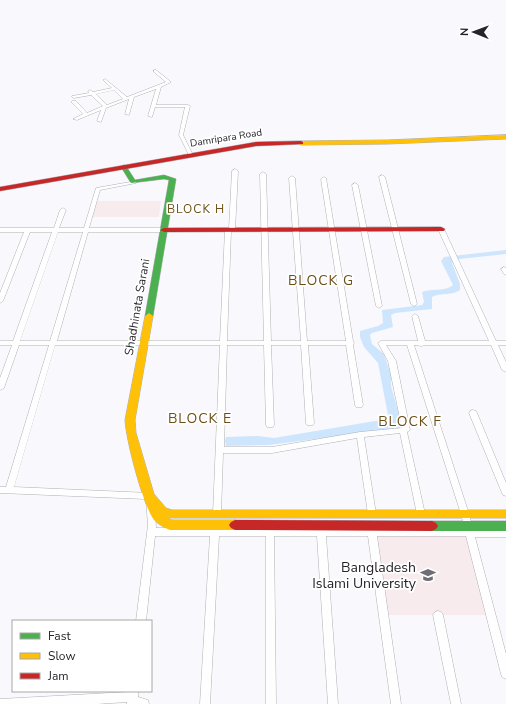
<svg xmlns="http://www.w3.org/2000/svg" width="506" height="704" font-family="'Nunito Sans',sans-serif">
<rect width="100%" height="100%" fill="#f9f8fc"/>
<!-- education -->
<path fill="#f7ebee" d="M95,201H161L159,217H91Z
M375,535H466L486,615H386Z"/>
<!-- water -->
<path fill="#cde6fe" d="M506,250V254L459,259L452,263L460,284V290C452,296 441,292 432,297V309L395,313L391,315L393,327L372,333L370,335L372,344L384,354L391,375V386L401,422L400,428L269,445L226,446L225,441L226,437L258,436L274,438L387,419L388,415L378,363L364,347L360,337V331L378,326L383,323L382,310L422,305L424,302L422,292C432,288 445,292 453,285L441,261L444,257Z"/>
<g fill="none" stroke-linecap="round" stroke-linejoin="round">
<!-- street casing -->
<g stroke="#b1b0b4" stroke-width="1">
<path id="street" d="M154,70H156L171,82L161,87L156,105H188L190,106L183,135L193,155V156L189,155L179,135L185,107H155L152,117L148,116L156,89L134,97L129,115L125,114L129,99L106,108L101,122L97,121L101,110L77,120L73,119L83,114L72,103V101H76L87,113L103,106L91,95L74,98L72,97V96L89,93L88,91L90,90L93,92L112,88L103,80L105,79L127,97L166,82L154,72ZM114,90L123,99L107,105L96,94Z
M235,169L238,171L235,230L231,231L227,341H264L260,174L263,172L266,174L271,341H301L289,178L292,176L295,178L307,341H346L321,179L324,177L326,178L353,341L354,343L353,345L363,405L362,407H356L355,405L346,345H308L314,423L313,425H307L306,423L301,345H271L274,425L273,427H267L266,425L264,345H227L224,447H272L360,432L402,428L388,361L378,343L381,341H418L412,316L413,315L415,314L418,316L425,341H489L438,229L439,228H443L444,229L496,341H506V345H498L506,362V372L502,370L491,345H425L422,346L414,345L469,514L473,529H506V537H475L506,654V679L502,677L501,674L466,536H377L401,704H391L368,536H326L338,704H328L317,536H274L276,704H266V536H219L210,704H200L210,536H155L146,621H136L148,525L146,499L0,493V487H6L49,345H19L4,388L0,390V378L12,345H0V341H13L52,232H30L3,301L0,303V293L24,232H0V228H54L60,210L63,208L66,210L59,228H84L96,188L136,181V183L100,190L89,228H164L167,230L164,232H88L57,341H220L225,230L229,229L232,171ZM58,232H83L50,341H20ZM55,345H220L213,514L214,516L217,517L220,516L221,514L223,453H272L357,438L368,514L369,516L372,517L375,516L376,514L364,437L400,433L417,514L418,516L421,517L424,516L425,514L407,432L410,430L396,361L386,345H407L461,514L465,529L156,528L154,496L153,494L150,493L14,487Z
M382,175L385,177L417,304L416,305L414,306L411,304L379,177Z
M355,183L358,185L382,306L379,308L376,306L352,185Z
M504,267L506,268V275L504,274L501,269Z
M473,410L476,411L477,413L506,483V496L503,495L502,493L469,413L470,411Z
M438,611L441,612L443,615L461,704H451L433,615L435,612Z
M128,691H138V697L148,700L149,704H127V702L97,704H0V699L128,692Z"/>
</g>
<!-- fast casing -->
<g stroke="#b1b0b4" stroke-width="1">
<path id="fast" d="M124,165L126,166L135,180L164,175L176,179L153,316L149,319L145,316L169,180L164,179L131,183L121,167Z
M432,521H506V531H432L428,529L426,526L428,523Z"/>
</g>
<!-- slow casing -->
<g stroke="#b1b0b4" stroke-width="1">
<path id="slow" d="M506,135V139L388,144L301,145L298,143L301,141L388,140Z
M149,313L153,316L135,420L136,433L154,494L166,508L172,510H506V518H172L166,516L172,520H235L239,522L241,525L239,528L235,530H170C165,528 158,524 154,520C143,505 126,440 125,420L145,316Z"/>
</g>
<!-- jam casing -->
<g stroke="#b1b0b4" stroke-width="1">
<path id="jam" d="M301,141L303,142V144L256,146L0,191V187L256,142Z
M441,227L445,229L444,231L164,232L160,230L164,228Z
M235,520L432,521L436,523L438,526L436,529L432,531L235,530L231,528L229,525L231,522Z"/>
</g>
<!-- street -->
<use href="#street" fill="#fefeff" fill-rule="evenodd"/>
<!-- fast -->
<use href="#fast" fill="#4caf50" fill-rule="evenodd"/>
<!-- slow -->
<use href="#slow" fill="#ffc107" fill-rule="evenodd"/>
<!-- jam -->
<use href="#jam" fill="#c62828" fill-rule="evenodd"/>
</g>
<!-- icons -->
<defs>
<g id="university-bare" transform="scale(1.2)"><path d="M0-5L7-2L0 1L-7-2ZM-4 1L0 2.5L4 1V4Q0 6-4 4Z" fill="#706e74" stroke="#fff" stroke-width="2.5" paint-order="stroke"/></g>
</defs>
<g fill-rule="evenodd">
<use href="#university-bare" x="428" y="575"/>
</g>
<g text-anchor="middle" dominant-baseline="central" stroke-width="3.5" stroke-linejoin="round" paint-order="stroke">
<!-- far-street labels -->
<g font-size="10" fill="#26242a" stroke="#fff">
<text transform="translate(226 138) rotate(-9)">Damripara Road</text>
</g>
<!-- far-quarter labels -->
<g font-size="12" letter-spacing="1" fill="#6c4f18" stroke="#fff">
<text x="196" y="209">BLOCK H</text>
</g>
<!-- street labels -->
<g font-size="12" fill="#26242a" stroke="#fff">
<text transform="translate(137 307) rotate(-80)">Shadhinata Sarani</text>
</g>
<!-- quarter labels -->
<g font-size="14" letter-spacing="1" fill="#6c4f18" stroke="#fff">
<text x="321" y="280">BLOCK G</text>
<text x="200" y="418">BLOCK E</text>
<text x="410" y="421">BLOCK F</text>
</g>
<!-- near-poi labels -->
<g font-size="14" fill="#26242a" stroke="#fff" text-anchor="end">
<text x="416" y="567">Bangladesh<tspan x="416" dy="16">Islami University</tspan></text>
</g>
</g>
<!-- legend -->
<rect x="12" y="620" width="140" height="72" fill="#ffffff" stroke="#a8a7aa"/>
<rect x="20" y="633" width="20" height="6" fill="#4caf50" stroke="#a8a7aa"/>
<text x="48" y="640" font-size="12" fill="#26242a">Fast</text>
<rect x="20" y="653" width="20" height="6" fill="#ffc107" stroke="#a8a7aa"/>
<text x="48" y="660" font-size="12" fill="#26242a">Slow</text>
<rect x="20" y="673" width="20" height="6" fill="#c62828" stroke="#a8a7aa"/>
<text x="48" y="680" font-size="12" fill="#26242a">Jam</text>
<!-- north arrow -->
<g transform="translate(474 32) rotate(271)" stroke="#ffffff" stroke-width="3" paint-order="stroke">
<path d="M0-3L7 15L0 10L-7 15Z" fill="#26242a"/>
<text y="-6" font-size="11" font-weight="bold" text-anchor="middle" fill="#26242a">N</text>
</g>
</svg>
